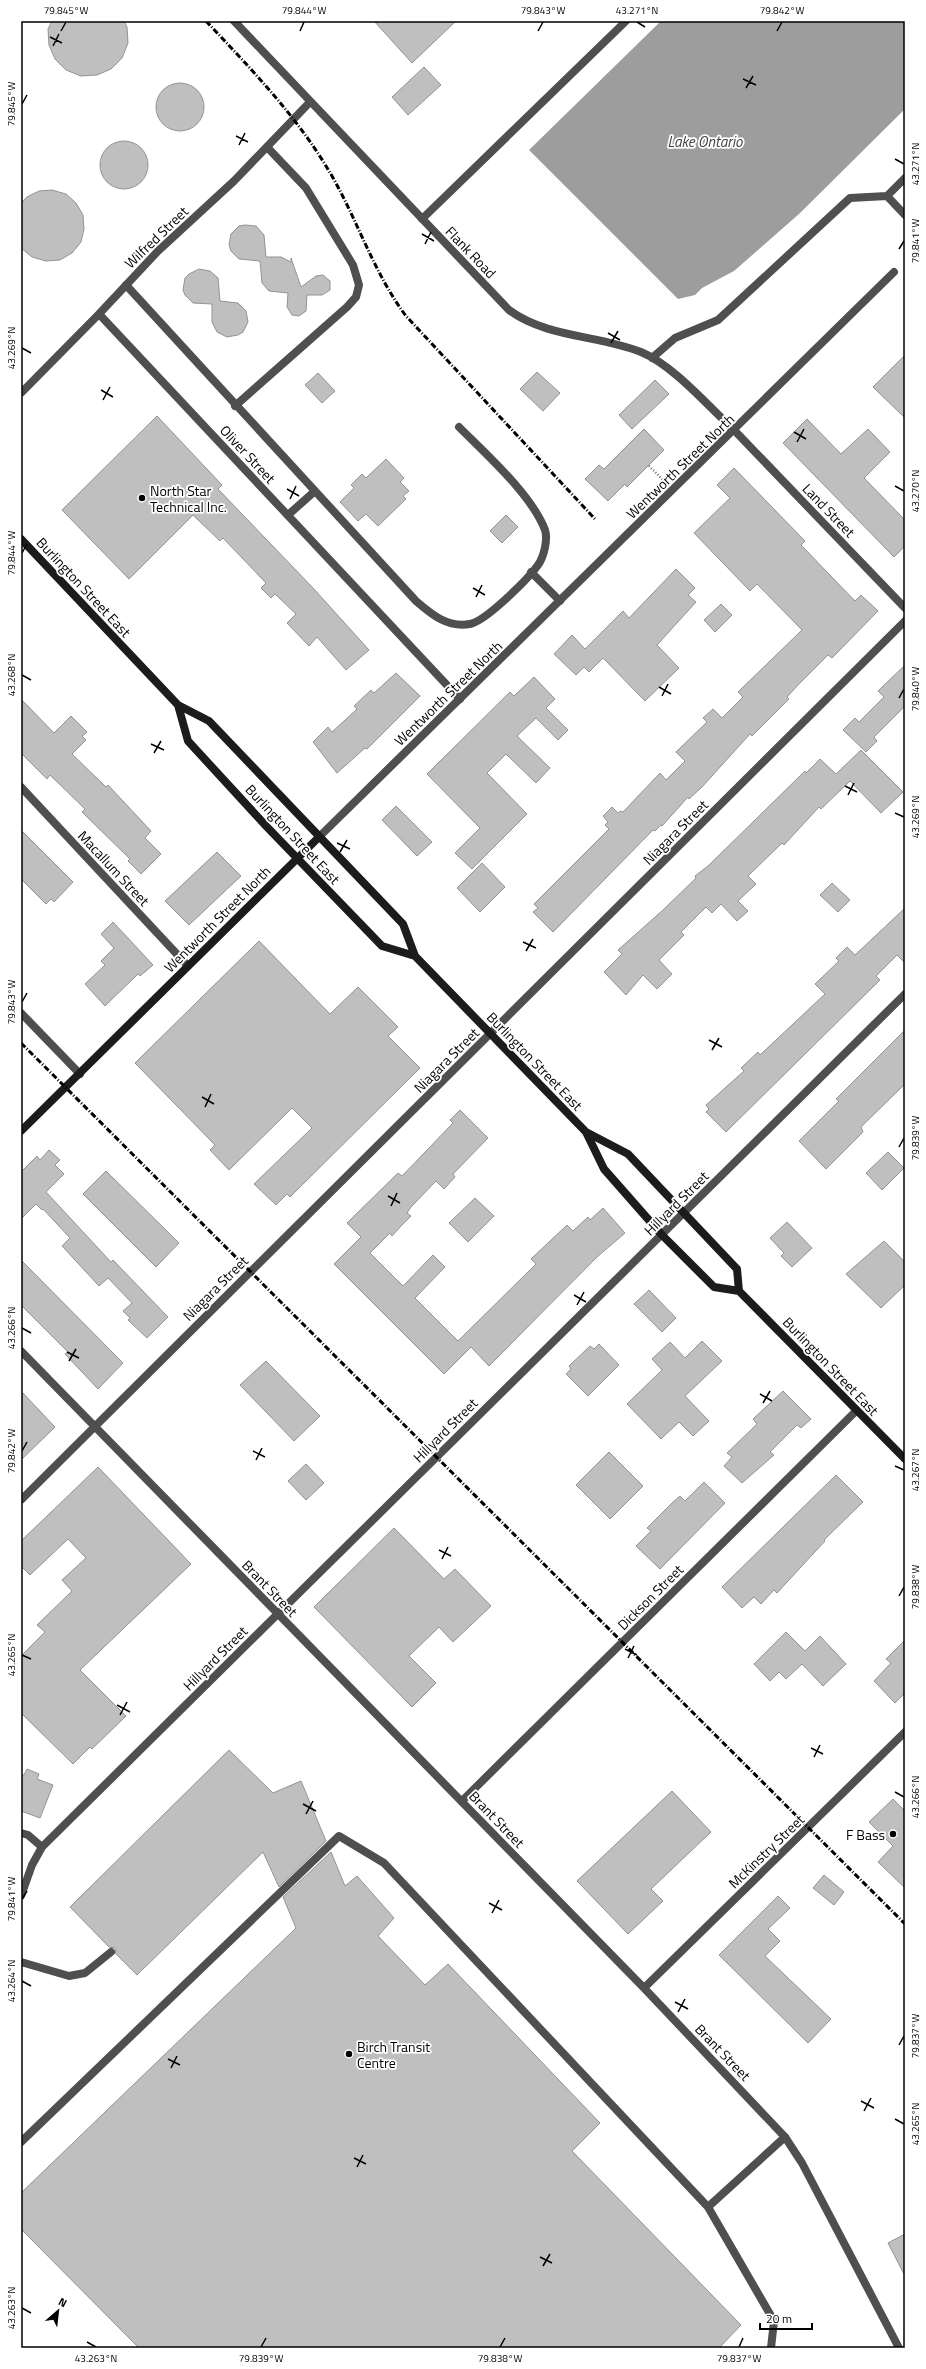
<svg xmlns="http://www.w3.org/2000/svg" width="926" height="2369" font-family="'Titillium Web',sans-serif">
<rect width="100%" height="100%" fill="#fff"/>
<!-- water -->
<path fill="#9d9d9d" d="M661,21H905V109L799,214L734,271L702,288L695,295L678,299L529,150Z"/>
<!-- building -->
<path fill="#bfbfbf" stroke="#939393" d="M52,21H124L127,27L128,43L122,58L111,69L97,75L81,76L66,70L55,59L49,45L48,29Z
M374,21H456L412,63Z
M424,67L441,85L408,115L392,97Z
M156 107a24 24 0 1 1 48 0a24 24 0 1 1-48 0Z
M100 165a24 24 0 1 1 48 0a24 24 0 1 1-48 0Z
M52,190L66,194L76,203L83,215L84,229L81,242L72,253L60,260L46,261L32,257L21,248V203L27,197L39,191Z
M245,225L256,226L264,235L266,257H281L291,262V258L301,287L316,276L323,275L330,281V290L322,295H307L306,311L299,316L292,315L287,307L288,293L269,291L262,283L260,261L239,259L231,251L229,245L231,234L239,226Z
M199,269L210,271L218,278L220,301L238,303L246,311L248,322L243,332L238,335L227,337L217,332L212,322V304L193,303L185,295L183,290L185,278L189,274Z
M905,355V418L873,387Z
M537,372L560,393L543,411L520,389Z
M318,373L335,391L322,403L305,385Z
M655,380L669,394L632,429L619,415Z
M157,416L222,485L218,489L314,589L369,650L346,670L317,637L309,646L287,623L296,614L275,594L271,598L261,588L266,583L223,538L220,541L193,515L129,579L62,510Z
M807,419L841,454L868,429L890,452L864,478L905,520V546L894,557L783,443Z
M644,429L664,450L627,487L625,484L608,501L585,479L599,465L604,469Z
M386,459L404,478L400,482L409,491L403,496L406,499L378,526L366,514L358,521L340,502L354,488L351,485L362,474L366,478Z
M734,468L805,541L801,545L855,601L861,595L878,611L832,658L828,655L798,685L787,697L789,699L752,736L750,734L702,787L689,799L688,797L662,826L661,825L655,831L653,830L553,932L533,912L538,908L534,904L609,829L605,825L608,822L603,816L612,807L618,813L621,811L623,812L660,773L666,780L685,761L676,752L707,722L703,718L713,709L722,718L743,697L738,692L802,630L757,584L750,591L694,533L730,498L717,485Z
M506,515L518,527L502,543L490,531Z
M676,569L695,588L688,595L696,602L657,645L679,668L645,701L603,658L589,672L584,667L576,675L554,654L572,635L585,649L623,611L629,618Z
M721,604L732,615L715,632L704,620Z
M905,665V706L874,737L877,741L866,752L843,730L855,718L859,722L884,697L878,691Z
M396,673L420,696L367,749L365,748L337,773L313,742L328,727L332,732L357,709L354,706L371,690L374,693Z
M534,677L555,699L546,708L568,730L558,740L536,718L517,736L550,768L536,783L506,754L487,773L527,814L472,869L455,853L480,828L427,774L510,692L514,696Z
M21,699L54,733L71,716L87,732L82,736L86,740L72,754L106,787L108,785L151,831L145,838L161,854L141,874L128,861L130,859L82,812L85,809L50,775L47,779L21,753Z
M861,750L903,792L881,813L850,781L821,809L819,807L784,845L782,843L748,876L756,884L738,901L748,911L737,921L721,904L712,913L706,907L681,932L684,935L659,960L672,974L657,989L643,975L626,995L604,972L622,954L618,950L663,910L696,878L695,876L708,866L805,771L806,773L820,759L836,774Z
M396,806L432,842L417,856L382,820Z
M21,830L73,882L54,902L51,899L46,904L21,879Z
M217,852L241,876L189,925L165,901Z
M482,863L505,887L480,912L457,888Z
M832,883L850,900L838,912L820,895Z
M905,908V963L897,955L876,976L880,980L726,1132L706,1112L709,1109L706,1105L744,1071L741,1068L758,1052L760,1055L825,994L815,984L839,961L836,958L847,947L855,955Z
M113,922L153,965L140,976L138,974L105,1006L85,984L105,965L101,961L114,948L101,934Z
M259,941L330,1014L358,987L398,1027L388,1036L420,1068L290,1197L287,1194L276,1205L254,1184L312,1128L292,1108L229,1170L210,1150L215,1145L135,1063Z
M905,1030V1084L861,1127L863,1132L826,1169L799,1141L839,1101L836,1099Z
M460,1110L488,1138L453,1174L455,1177L444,1189L436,1181L411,1207L407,1213L411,1216L402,1225L392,1236L390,1233L370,1253L403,1286L433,1255L445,1267L415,1298L458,1341L536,1264L531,1259L567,1225L573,1231L588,1217L590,1220L603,1208L625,1233L597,1257L489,1366L471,1347L444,1374L334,1264L361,1237L347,1223L398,1173L402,1176L453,1123L450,1120Z
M49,1150L60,1160L55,1165L64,1174L46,1192L111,1262L113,1260L168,1317L147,1338L128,1320L130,1318L123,1311L132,1303L108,1278L99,1286L62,1246L70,1238L43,1209L42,1210L36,1204L21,1219V1172L37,1156L40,1160Z
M888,1152L904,1168L882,1190L866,1173Z
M106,1171L179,1243L156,1267L83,1194Z
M475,1198L494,1216L468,1242L449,1223Z
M787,1222L812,1248L792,1267L781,1256L784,1253L770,1238Z
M884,1241L905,1262V1285L881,1308L846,1274Z
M21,1260L123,1363L98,1389L65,1354L68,1352L21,1305Z
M649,1290L676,1318L662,1332L634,1304Z
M702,1341L722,1361L685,1396L709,1421L693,1436L679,1422L661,1439L627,1404L662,1370L652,1359L670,1342L685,1358Z
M599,1344L619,1365L588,1396L566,1374L571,1369L569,1366L590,1346L594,1349Z
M266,1361L320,1416L294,1441L240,1385Z
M21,1391L55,1427L21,1460Z
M783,1391L811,1419L801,1428L797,1425L770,1452L774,1455L742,1483L724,1466L732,1457L727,1453L757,1424L753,1419Z
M609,1452L643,1486L610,1519L576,1485Z
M306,1464L324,1483L306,1500L288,1481Z
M98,1467L191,1564L80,1670L126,1716L92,1749L90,1747L73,1764L21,1713V1656L45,1632L37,1625L72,1591L62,1580L86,1558L68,1539L30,1575L21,1566V1541Z
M836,1475L863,1502L824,1540L825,1541L777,1593L774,1590L761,1604L754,1597L742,1608L722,1587Z
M704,1482L725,1503L660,1569L636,1546L651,1531L647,1528L672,1503L680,1496L685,1501Z
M394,1528L444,1579L455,1569L491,1606L453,1642L439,1627L409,1656L436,1683L412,1707L314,1607Z
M786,1632L805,1651L820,1636L846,1664L823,1686L802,1664L786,1679L779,1672L770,1681L754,1664Z
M905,1640V1693L895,1703L874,1681L891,1663L886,1659Z
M229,1750L273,1793L301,1781L326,1841L279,1887L263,1852L137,1975L116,1954L115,1948L109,1947L70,1907Z
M27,1769L39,1774L37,1779L53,1785L40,1818L21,1811V1774L24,1775Z
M672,1791L711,1832L651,1889L663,1901L628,1934L577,1881Z
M893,1799L905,1811V1888L878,1862L893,1846L869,1822Z
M331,1852L345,1886L357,1876L394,1918L378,1936L425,1985L448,1964L600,2123L572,2151L741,2325L719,2348H139L21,2229V2193L296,1928L283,1897Z
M824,1875L844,1892L834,1905L813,1888Z
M778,1896L790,1908L768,1929L780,1941L765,1956L831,2019L808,2043L719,1955Z
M905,2234V2276L888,2243Z"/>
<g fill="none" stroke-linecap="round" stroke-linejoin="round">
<!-- path -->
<path stroke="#717171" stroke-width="2.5" stroke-dasharray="1 2" stroke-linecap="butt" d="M649,466L664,481"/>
<!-- service -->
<path stroke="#4f4f4f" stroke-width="8" d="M234,21L509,310C547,338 599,335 641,352C673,365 708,406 734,430
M905,178L887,196L905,215
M422,219L626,21
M126,285L416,601C432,615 448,628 470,624C486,621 528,579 538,565C544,557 548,539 545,530C532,495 485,453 459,427
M652,358L675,338L718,320L850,198L887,196
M235,406L347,307L356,297L359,285L353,265L306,188L267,147
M288,515L315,491
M531,572L560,601
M21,1013L80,1074
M21,1962L69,1976L85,1973L111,1952
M21,2142L339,1836L384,1863L708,2207L774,2321L771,2348
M708,2207L785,2137"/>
<!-- minor -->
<path stroke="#4f4f4f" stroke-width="8" d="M99,314L460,699
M21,393L99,314L158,251L234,181L310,102
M734,430L905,608
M21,787L188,966
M21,1351L644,1988L785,2137L802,2163L899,2348
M21,1500L905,621
M462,1801L856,1411
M21,1833L28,1835L42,1847
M21,1896L32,1865L42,1847L905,994
M644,1988L905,1732"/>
<!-- tertiary -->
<path stroke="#4f4f4f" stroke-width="8" d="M319,837L894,272"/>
<!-- secondary -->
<path stroke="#1c1c1c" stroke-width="8" d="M21,539L178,705L209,721L403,924L415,956L586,1132L604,1169L662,1235L714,1287L739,1291L905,1459
M178,705L188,741L267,827L382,946L415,956
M21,1131L319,837
M586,1132L628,1154L737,1269L739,1291"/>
<!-- rail -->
<path stroke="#000" stroke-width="3" stroke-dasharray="6 2 1 2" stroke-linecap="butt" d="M206,21C250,68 296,115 329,171C357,218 373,272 406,316L595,519
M21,1043L905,1924"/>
</g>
<!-- ticks -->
<path fill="none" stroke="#000" stroke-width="1.5" d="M637,22L645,27M61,31L66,22M300,31L304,22M538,31L543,22M777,31L782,22M50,37L62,43M53,46L59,34M743,79L756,85M746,88L753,76M22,104L27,95M236,136L248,142M239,145L245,133M895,159L904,164M422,234L434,241M425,244L431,232M899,249L904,241M608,333L620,340M611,343L618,331M22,348L31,353M101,390L113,397M103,400L110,387M794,432L806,439M797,442L804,429M895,486L904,491M287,489L299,496M290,499L296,486M22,553L27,544M473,588L485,595M476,597L482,585M22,675L31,680M659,687L671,694M662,696L668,684M899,698L904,689M151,744L164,750M154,753L161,741M845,786L857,792M848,795L854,783M895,813L904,817M337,843L350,849M340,852L347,840M523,942L536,948M526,951L533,939M22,1002L27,993M709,1040L722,1047M712,1050L719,1038M202,1097L214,1104M205,1107L211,1094M899,1147L904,1138M388,1196L400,1203M391,1206L397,1193M574,1295L586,1302M577,1305L584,1292M22,1328L31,1333M67,1352L79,1358M69,1361L76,1349M760,1394L772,1401M763,1403L770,1391M22,1451L27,1442M253,1451L265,1457M256,1460L262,1448M895,1466L904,1470M439,1550L451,1556M442,1559L448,1547M899,1596L904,1587M625,1649L637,1655M22,1655L31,1659M628,1658L634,1646M117,1705L130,1712M120,1715L127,1702M811,1748L823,1754M814,1757L820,1745M895,1792L904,1797M303,1804L316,1811M306,1814L313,1801M22,1899L27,1891M489,1903L502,1910M492,1913L499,1900M22,1981L31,1986M675,2002L688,2009M678,2012L685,1999M899,2045L904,2036M168,2059L180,2065M171,2068L177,2056M861,2101L874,2108M864,2111L871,2098M895,2119L904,2124M354,2158L366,2164M357,2167L363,2155M540,2257L552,2263M543,2266L550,2254M22,2308L31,2313M87,2342L96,2347M261,2347L266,2338M500,2347L505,2338M739,2347L743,2338"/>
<!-- markers -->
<g fill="#000" stroke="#fff" stroke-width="1.5">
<circle cx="142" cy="498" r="4"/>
<circle cx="893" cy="1834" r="4"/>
<circle cx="349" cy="2054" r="4"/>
</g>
<g text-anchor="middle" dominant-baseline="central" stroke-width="3.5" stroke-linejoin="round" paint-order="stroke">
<!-- street labels -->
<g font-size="14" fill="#000" stroke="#fff">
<text transform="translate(156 237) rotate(-44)">Wilfred Street</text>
<text transform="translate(471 252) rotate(46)">Flank Road</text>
<text transform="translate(248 454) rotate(47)">Oliver Street</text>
<text transform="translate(680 466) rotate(-44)">Wentworth Street North</text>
<text transform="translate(829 510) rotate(46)">Land Street</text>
<text transform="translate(84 587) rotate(47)">Burlington Street East</text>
<text transform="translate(448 693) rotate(-44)">Wentworth Street North</text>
<text transform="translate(675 832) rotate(-45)">Niagara Street</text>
<text transform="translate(293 834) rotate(47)">Burlington Street East</text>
<text transform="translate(114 868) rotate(47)">Macallum Street</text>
<text transform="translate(217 919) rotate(-45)">Wentworth Street North</text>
<text transform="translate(446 1060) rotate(-45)">Niagara Street</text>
<text transform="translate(535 1061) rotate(46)">Burlington Street East</text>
<text transform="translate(676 1203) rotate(-45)">Hillyard Street</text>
<text transform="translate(215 1288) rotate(-45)">Niagara Street</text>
<text transform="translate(831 1366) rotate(46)">Burlington Street East</text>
<text transform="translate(445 1430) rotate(-45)">Hillyard Street</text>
<text transform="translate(270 1588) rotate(46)">Brant Street</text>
<text transform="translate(650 1597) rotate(-45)">Dickson Street</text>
<text transform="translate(215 1658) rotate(-45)">Hillyard Street</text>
<text transform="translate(497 1819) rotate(46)">Brant Street</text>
<text transform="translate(766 1851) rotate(-44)">McKinstry Street</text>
<text transform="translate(723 2052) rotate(46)">Brant Street</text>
</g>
<!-- poi labels -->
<g font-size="14" fill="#000" stroke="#fff" text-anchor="start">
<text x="150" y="490">North Star<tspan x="150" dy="16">Technical Inc.</tspan></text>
<text x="885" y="1834" text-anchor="end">F Bass</text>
<text x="357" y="2046">Birch Transit<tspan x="357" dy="16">Centre</tspan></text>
</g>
<!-- water labels -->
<g font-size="15" font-style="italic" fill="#3e3e3e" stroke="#fff">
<text x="705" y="141">Lake Ontario</text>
</g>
</g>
<!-- border -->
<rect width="926" height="2369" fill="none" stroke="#ffffff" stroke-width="44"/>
<!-- north arrow -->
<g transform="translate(58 2311) rotate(28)" stroke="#ffffff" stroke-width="3" paint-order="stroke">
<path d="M0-3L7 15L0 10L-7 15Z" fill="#000000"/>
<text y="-6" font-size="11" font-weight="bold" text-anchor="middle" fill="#000000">N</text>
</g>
<!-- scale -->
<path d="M760 2323v6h52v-6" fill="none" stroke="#000000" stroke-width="2"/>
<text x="766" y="2323" font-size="12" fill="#000000" stroke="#ffffff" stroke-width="3" paint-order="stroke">20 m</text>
<rect x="22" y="22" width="882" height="2325" fill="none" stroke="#000" stroke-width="1.5"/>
<g font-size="10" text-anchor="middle" fill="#000">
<text x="66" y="14">79.845°W</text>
<text x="304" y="14">79.844°W</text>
<text x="543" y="14">79.843°W</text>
<text x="637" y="14">43.271°N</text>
<text x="782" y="14">79.842°W</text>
<text transform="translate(11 104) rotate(-90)" y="4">79.845°W</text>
<text transform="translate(915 164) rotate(-90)" y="4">43.271°N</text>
<text transform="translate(915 241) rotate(-90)" y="4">79.841°W</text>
<text transform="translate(11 348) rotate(-90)" y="4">43.269°N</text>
<text transform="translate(915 491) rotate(-90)" y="4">43.270°N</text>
<text transform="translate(11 553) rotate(-90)" y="4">79.844°W</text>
<text transform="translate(11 675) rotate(-90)" y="4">43.268°N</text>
<text transform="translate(915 689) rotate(-90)" y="4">79.840°W</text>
<text transform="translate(915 817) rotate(-90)" y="4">43.269°N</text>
<text transform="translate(11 1002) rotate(-90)" y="4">79.843°W</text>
<text transform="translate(915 1138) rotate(-90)" y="4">79.839°W</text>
<text transform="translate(11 1328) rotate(-90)" y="4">43.266°N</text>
<text transform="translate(11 1451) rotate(-90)" y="4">79.842°W</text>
<text transform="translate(915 1470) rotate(-90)" y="4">43.267°N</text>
<text transform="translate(915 1587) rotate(-90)" y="4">79.838°W</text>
<text transform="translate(11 1655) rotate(-90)" y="4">43.265°N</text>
<text transform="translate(915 1797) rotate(-90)" y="4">43.266°N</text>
<text transform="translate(11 1899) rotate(-90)" y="4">79.841°W</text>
<text transform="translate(11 1981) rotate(-90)" y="4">43.264°N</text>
<text transform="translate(915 2036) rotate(-90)" y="4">79.837°W</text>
<text transform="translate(915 2124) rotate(-90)" y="4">43.265°N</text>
<text transform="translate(11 2308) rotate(-90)" y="4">43.263°N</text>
<text x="96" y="2362">43.263°N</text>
<text x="261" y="2362">79.839°W</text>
<text x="500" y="2362">79.838°W</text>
<text x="739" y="2362">79.837°W</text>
</g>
</svg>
